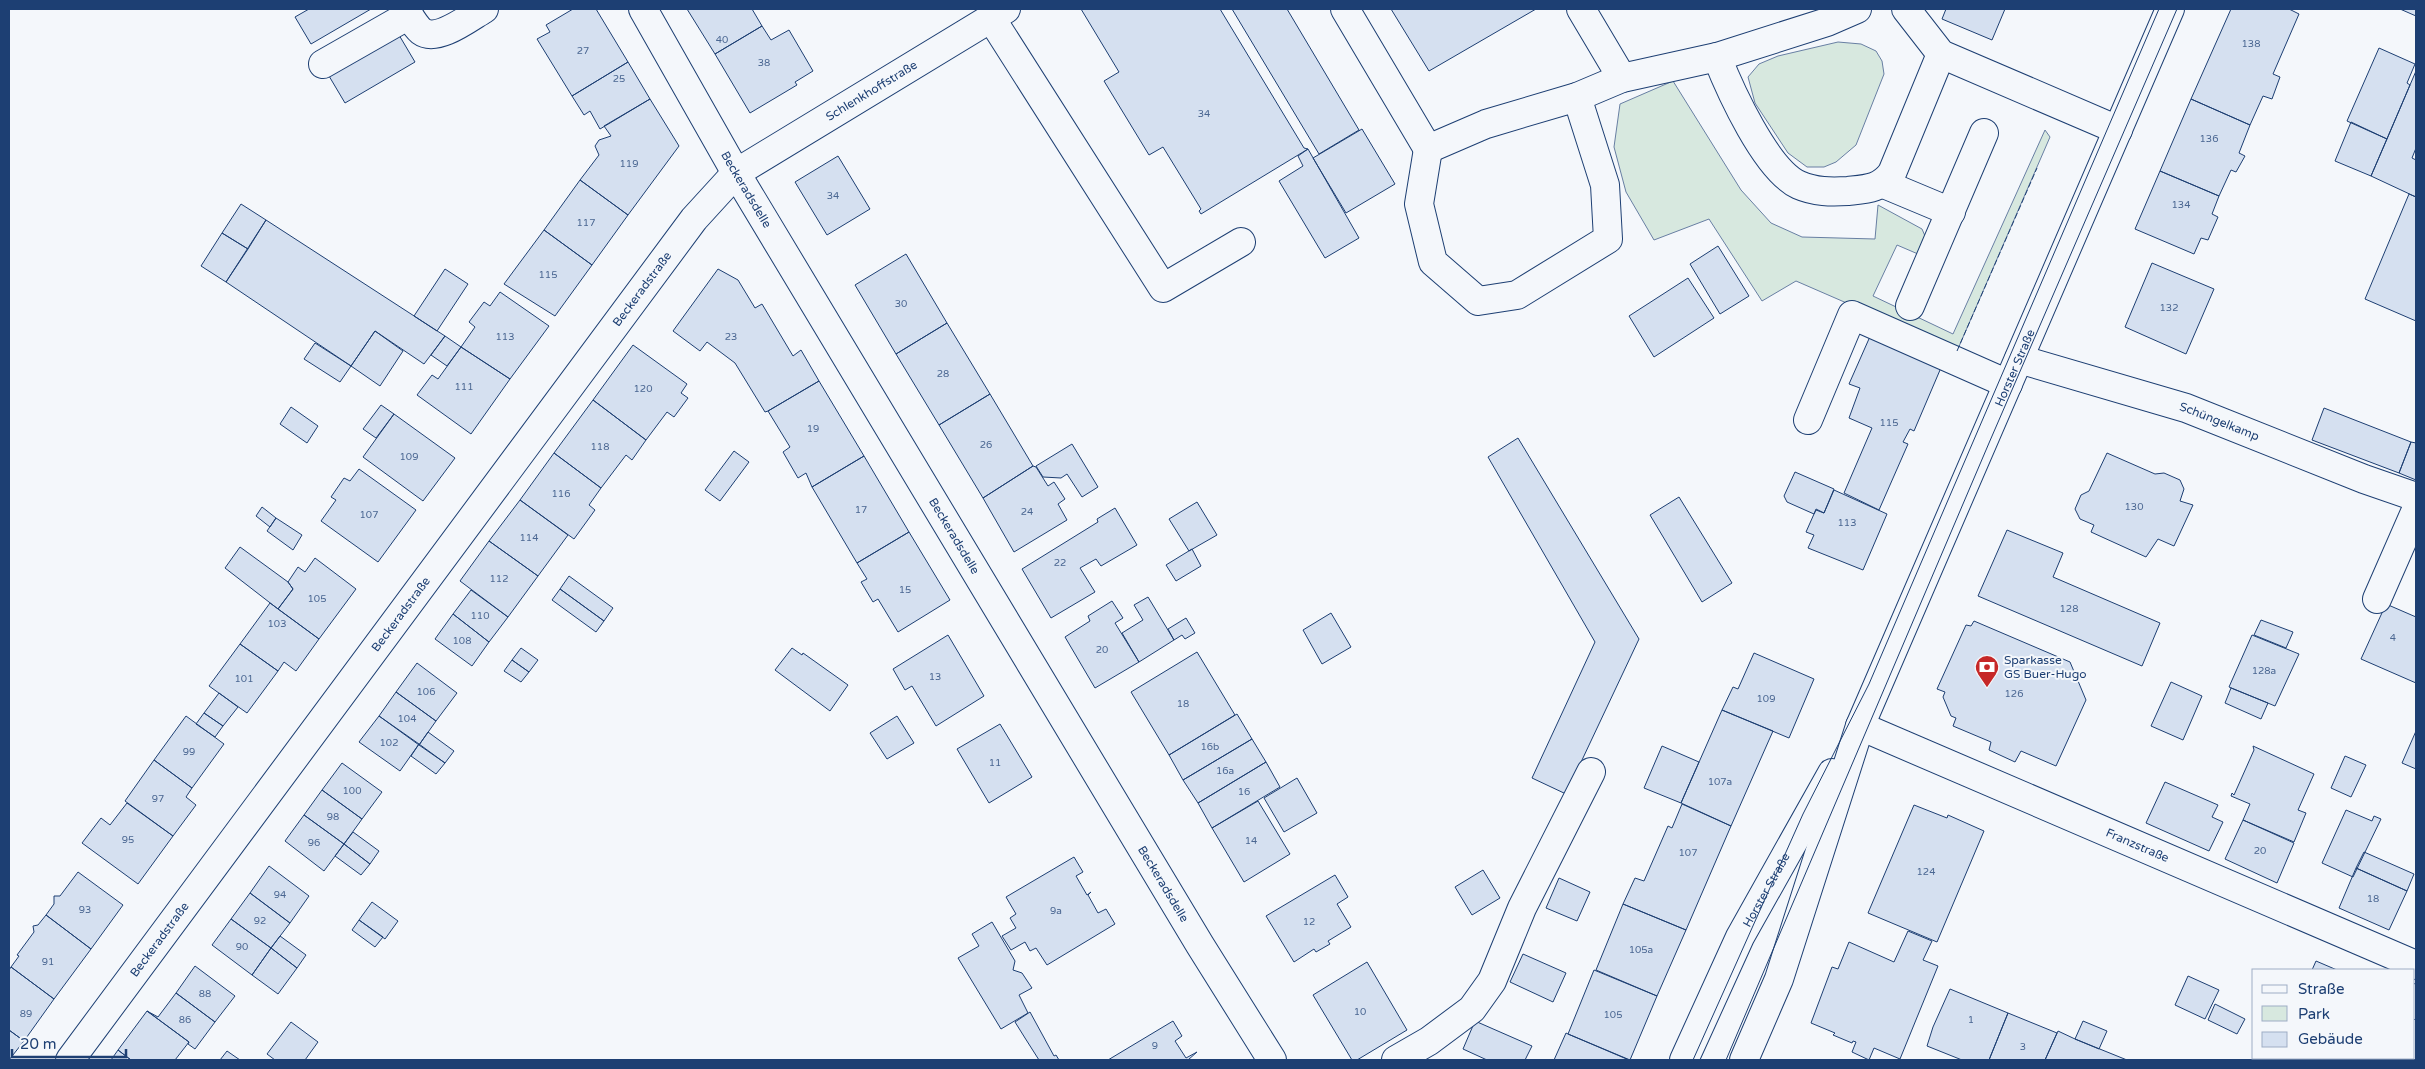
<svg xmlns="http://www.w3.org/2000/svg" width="2425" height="1069" font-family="'Varela Round',sans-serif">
<rect width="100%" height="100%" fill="#f4f7fb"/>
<!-- green -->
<path fill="#d7e8df" stroke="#687fa3" d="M1838,42L1861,44L1876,51L1882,61L1884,74L1856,145L1836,162L1824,167H1807L1788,153L1755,103L1748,77L1759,64L1778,56Z
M1673,81L1741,190L1771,223L1802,237L1875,239L1878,205L1922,229L1928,243L1925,257L1897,245L1873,296L1953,334L2045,130L2050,137L1957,351L1796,281L1762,301L1709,219L1654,240L1626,192L1614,147L1620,104Z"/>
<!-- building -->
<path fill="#d5e0f0" stroke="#1d3f73" d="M309,9H371L311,44L295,17Z
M573,9H596L628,62L572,96L537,39L550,32L546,25Z
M687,9H752L762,26L715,54Z
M1081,9H1220L1304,148L1308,149L1201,214L1199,211L1201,209L1163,147L1149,155L1104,81L1119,72Z
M1232,9H1287L1359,130L1319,154Z
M1391,9H1536L1429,71Z
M1946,9H2005L1992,40L1942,19Z
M2231,9H2289L2299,14L2273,74L2280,77L2272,99L2263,96L2250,125L2191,99Z
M2400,9H2416V16Z
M762,26L771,40L789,30L813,71L795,82L797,85L750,113L715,54Z
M399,35L415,62L345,103L329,76Z
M2379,48L2415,64L2407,83L2410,85L2387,139L2347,121Z
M628,62L650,99L600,129L590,111L584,115L572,96Z
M2416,71V148L2412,158L2416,160V197L2371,176Z
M650,99L679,146L628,215L580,180L599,155L595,146L599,140L611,136L604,126Z
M2191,99L2250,125L2239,153L2245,156L2236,172L2231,170L2219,196L2160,171Z
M2351,122L2387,139L2371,176L2335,161Z
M1362,129L1395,184L1346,213L1313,158Z
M1308,149L1359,238L1325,258L1279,181L1303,166L1298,156Z
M838,156L870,209L827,235L795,182Z
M2160,171L2219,196L2212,214L2218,217L2208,240L2201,238L2194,254L2135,229Z
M580,180L628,215L592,265L544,230Z
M2409,194L2416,197V321L2365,299Z
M241,204L266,220L248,249L222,233Z
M266,220L445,336L424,364L375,331L351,366L226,282Z
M544,230L592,265L555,316L504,284Z
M222,233L248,249L226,282L201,266Z
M1718,246L1749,296L1720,314L1690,264Z
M906,254L947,323L896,354L855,285Z
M2152,263L2214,289L2186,354L2125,327Z
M445,269L468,284L437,331L414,316Z
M718,269L738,280L755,308L762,304L793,356L801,350L819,381L768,411L765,412L735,363L707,342L700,351L673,331Z
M1688,278L1714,318L1654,357L1629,316Z
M500,292L549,326L510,379L461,347L475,327L469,322L484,302L490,306Z
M947,323L990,394L939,425L896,354Z
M375,331L403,351L380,386L351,366Z
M1872,332L1943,363L1914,431L1910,429L1903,442L1908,444L1879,510L1844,493L1872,428L1849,418L1860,388L1849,384Z
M445,336L461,347L447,366L431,355Z
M315,343L351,366L340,382L304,359Z
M633,345L687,384L681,393L688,398L674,417L667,412L646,440L593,400Z
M461,347L510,379L471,434L417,395L432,375L438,379Z
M819,381L864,456L812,487L806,473L798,478L783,452L790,447L768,411Z
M990,394L1033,466L983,498L939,425Z
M593,400L646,440L632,460L626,455L601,488L554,453Z
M381,405L394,414L376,438L363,429Z
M291,407L318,426L307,443L280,424Z
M2324,408L2411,442L2399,473L2312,440Z
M394,414L455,458L423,501L363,457Z
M1518,438L1639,639L1566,794L1532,778L1595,642L1488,457Z
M2411,442L2416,443V480L2399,473Z
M1072,444L1098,487L1082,497L1067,474L1061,478L1043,477L1036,466Z
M734,451L749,462L720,501L705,490Z
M554,453L601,488L589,505L595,510L574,539L520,500Z
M2107,453L2155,474L2164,473L2180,480L2184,489L2180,501L2193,505L2174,546L2158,539L2146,557L2091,532L2094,525L2080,519L2075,509L2081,495L2089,491Z
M864,456L909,532L857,563L812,487Z
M1033,466L1036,467L1048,486L1054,482L1065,499L1058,504L1067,520L1014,552L983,498Z
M359,469L416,510L378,562L321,521L336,500L331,497L344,478L350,481Z
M1795,472L1834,489L1824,513L1816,509L1814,514L1787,502L1784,496Z
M1834,490L1887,514L1863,570L1808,548L1814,535L1806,532L1814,514L1816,510L1824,513Z
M1679,497L1732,583L1702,602L1650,515Z
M520,500L568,535L538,576L489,541Z
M1197,502L1217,535L1189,551L1169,519Z
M262,507L276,518L270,527L256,516Z
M1115,508L1137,545L1101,566L1096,559L1080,568L1095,592L1051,618L1022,569L1098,522L1097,519Z
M276,518L302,535L293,550L267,531Z
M2007,530L2063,553L2053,577L2160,623L2142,666L1978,596Z
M909,532L950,600L898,632L878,599L873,602L861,582L867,579L857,563Z
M489,541L538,576L508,617L460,581Z
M240,547L288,582L293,589L278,609L225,568Z
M1192,549L1201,566L1176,581L1166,565Z
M315,558L356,589L319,639L278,609L293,589L288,582L298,567L305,572Z
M569,576L613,608L604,621L560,589Z
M560,589L604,621L596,632L552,600Z
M471,590L508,617L489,642L453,614Z
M1148,597L1174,640L1139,662L1122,633L1143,620L1134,605Z
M1112,601L1123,618L1115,623L1139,662L1095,688L1065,637L1090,621L1088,616Z
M270,603L319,639L296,671L284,662L278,671L240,644Z
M2386,604L2416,617V683L2361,659Z
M1331,613L1351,647L1322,664L1303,630Z
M453,614L489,642L472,666L435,639Z
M1186,618L1195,633L1185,639L1182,635L1174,640L1168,629Z
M2261,620L2293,632L2286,648L2254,635Z
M1974,621L2070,662L2086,700L2056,766L2021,751L2015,762L1989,750L1991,742L1953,726L1956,718L1951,716L1943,697L1945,692L1937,689L1966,625L1971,626Z
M948,635L984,696L936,726L912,686L905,690L893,669Z
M2252,635L2299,654L2275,706L2229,687Z
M240,644L278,671L247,713L209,686Z
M521,648L538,660L529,672L512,660Z
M792,648L802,655L803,653L848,685L830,711L775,670Z
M1197,652L1235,715L1169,755L1131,692Z
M1754,653L1814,679L1789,738L1722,710L1733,687L1738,689Z
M512,660L529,672L521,682L504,671Z
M417,663L457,693L436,721L396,692Z
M2171,682L2202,696L2183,740L2151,726Z
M2231,688L2268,703L2261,719L2225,703Z
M396,692L436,721L419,745L379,716Z
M219,693L238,707L223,726L204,713Z
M1722,710L1773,731L1731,826L1681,803Z
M204,713L223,726L215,737L196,724Z
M1237,714L1252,739L1183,780L1169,755Z
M186,716L224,744L192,788L154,760Z
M379,716L419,744L400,771L359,742Z
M897,716L914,743L887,759L870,733Z
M1000,724L1032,777L989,803L957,749Z
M2416,731V769L2402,763Z
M428,732L454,751L445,763L419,745Z
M1252,739L1266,762L1198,803L1183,780Z
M419,744L445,763L436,774L411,756Z
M1662,746L1699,762L1681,803L1644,788Z
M2253,746L2314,774L2298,810L2306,813L2294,842L2243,820L2250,804L2231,796L2232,793L2234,795L2254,750Z
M2345,756L2366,765L2351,797L2331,788Z
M154,760L192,788L186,797L196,805L173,836L125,801Z
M1266,762L1280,787L1212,828L1198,803Z
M342,763L382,792L362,819L322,790Z
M1297,778L1317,813L1284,832L1264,798Z
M2165,782L2218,805L2212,817L2223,822L2209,851L2146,823Z
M322,790L362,819L344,844L304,815Z
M1258,801L1290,854L1244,882L1212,828Z
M127,803L173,836L138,884L82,843L101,818L110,825Z
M1682,804L1731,826L1686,930L1623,904L1635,878L1644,881L1668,826L1672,828Z
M1914,805L1947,818L1948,815L1984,831L1937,942L1868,913Z
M2346,810L2372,821L2374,816L2381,819L2353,877L2322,863Z
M304,815L344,844L324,871L285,841Z
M2243,820L2294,843L2277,883L2225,859Z
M353,832L379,851L370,864L344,844Z
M344,844L370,864L361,875L335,856Z
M2364,852L2414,874L2407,891L2356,868Z
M1074,857L1083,872L1076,876L1087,895L1091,892L1088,895L1098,913L1106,909L1115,924L1047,965L1036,948L1030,951L1025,942L1011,950L1002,936L1016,928L1010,918L1016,914L1006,897Z
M269,866L309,896L290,923L250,893Z
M2356,868L2407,891L2389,930L2339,908Z
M1483,870L1500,898L1472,915L1455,887Z
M78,872L123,905L91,949L46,915L54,904V896H60Z
M1335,875L1348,897L1337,904L1351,927L1328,941L1330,944L1316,952L1314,949L1294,962L1266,916Z
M1559,878L1590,892L1577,921L1546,908Z
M250,893L290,923L271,948L231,919Z
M372,902L398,921L385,939L359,920Z
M1623,904L1686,930L1657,996L1596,970Z
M46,915L91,949L54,999L11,967L19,956L17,955L34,932L33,926L38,925Z
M231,919L271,948L252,975L212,945Z
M359,920L383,937L375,947L352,930Z
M992,922L1015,961L1013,970L1022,973L1032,988L1019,995L1028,1013L1001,1029L958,958L979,946L972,934Z
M1908,931L1932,941L1923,960L1938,966L1900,1059L1874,1048L1869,1060L1852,1052L1856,1042L1853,1041L1852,1043L1833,1035L1835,1033L1811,1023L1832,967L1838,969L1849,942L1894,962Z
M280,936L306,955L297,968L271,948Z
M271,948L297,968L278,994L252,975Z
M1523,954L1566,973L1553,1002L1510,982Z
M2316,961L2337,970H2312Z
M1367,962L1407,1030L1357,1060H1352L1313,995Z
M195,966L235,996L215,1022L176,993Z
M11,967L54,999L24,1041L9,1030V970Z
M1594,970L1657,996L1630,1060L1568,1034Z
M2188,976L2219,990L2205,1019L2175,1005Z
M1950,989L2008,1013L1989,1060H1962L1927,1046L1933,1027Z
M176,993L215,1022L195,1049L188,1044L189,1042L147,1011L158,1017Z
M2215,1004L2245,1019L2237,1034L2208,1020Z
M147,1011L189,1042L175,1060H131L118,1050Z
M1030,1012L1054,1056L1056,1055L1059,1060H1039L1025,1038L1015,1022Z
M2008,1013L2057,1033L2045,1060H1989Z
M1173,1021L1182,1036L1175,1041L1186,1058L1197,1052L1188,1060H1108Z
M1475,1021L1532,1046L1525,1060H1487L1463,1049Z
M2083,1021L2107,1031L2099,1049L2075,1039Z
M291,1022L318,1042L305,1060H275L267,1054Z
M9,1030L24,1041L9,1060Z
M2058,1031L2075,1039L2127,1060H2045Z
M1566,1033L1568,1034L1629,1060H1554Z
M118,1050L131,1060H111Z
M227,1051L240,1060H220Z"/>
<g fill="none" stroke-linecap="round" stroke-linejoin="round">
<!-- minor casing -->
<g stroke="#1d3f73" stroke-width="30">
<g id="minor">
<path d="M405,9C409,15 415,26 421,31C437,43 470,17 484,9"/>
<path id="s1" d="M643,9L736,173L1200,945L1272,1060"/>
<path d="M1345,9L1428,149L1486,124L1577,97L1622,78L1717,57L1827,22L1857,9"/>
<path d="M1581,9L1622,78"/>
<path d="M1906,9L1941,54L2118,130"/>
<path d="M991,18L1163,288L1241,242"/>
<path d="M1717,57C1730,90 1766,170 1799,185C1815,192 1831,192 1848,191C1867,189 1880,189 1892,173L1941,54"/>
<path d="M323,64L409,15"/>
<path d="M1428,149L1419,204L1433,262L1478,301L1517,295L1608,239L1605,185L1577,97"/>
<path d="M1884,184L1951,212"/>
<path d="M1910,306L1984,133"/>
<path id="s2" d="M2019,359L2186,408L2364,479L2416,497"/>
<path d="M1808,420L1852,315L2008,384"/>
<path d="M2377,599L2416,510"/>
<path id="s3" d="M1860,726L2416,965"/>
<path d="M2414,1005L2416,998"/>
<path id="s4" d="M70,1060L694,219L736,173L1006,9"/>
<path d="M1396,1060L1429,1041L1472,1009L1492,981L1522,908L1591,772"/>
<path d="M2393,1060L2394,1058"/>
</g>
</g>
<!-- major casing -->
<g stroke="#1d3f73" stroke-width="30">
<g id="major">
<path id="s5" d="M1684,1060L1740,937L1832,773"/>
<path id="s6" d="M1744,1060L1779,979L1860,726L2170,9"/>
</g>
</g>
<!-- minor -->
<use href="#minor" stroke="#f4f7fb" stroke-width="28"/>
<!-- major -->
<use href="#major" stroke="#f4f7fb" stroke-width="28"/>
<!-- tram -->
<path stroke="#1d3f73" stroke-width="1" d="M1693,1060L1803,814L1869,684L2159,9
M1726,1060L1989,443L2177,9"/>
<!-- fence -->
<path stroke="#1d3f73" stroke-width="1" stroke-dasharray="6 2.5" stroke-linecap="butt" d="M1957,351L2037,168"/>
</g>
<!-- icons -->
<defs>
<g id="bank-pin" transform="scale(1.25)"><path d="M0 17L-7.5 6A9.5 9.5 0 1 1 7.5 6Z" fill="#c62828" stroke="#f4f7fb"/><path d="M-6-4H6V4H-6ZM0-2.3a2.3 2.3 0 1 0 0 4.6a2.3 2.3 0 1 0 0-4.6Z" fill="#fff"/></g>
</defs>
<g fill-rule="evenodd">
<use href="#bank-pin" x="1987" y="667"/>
</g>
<g text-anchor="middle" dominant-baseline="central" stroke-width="4" stroke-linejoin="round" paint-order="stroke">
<!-- number labels -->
<g font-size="10" fill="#4b6792">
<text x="722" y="40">40</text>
<text x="2251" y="44">138</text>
<text x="583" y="51">27</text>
<text x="764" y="63">38</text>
<text x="619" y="79">25</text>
<text x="1204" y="114">34</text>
<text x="2209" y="139">136</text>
<text x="629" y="164">119</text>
<text x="833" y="196">34</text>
<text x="2181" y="205">134</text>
<text x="586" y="223">117</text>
<text x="548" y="275">115</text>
<text x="901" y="304">30</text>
<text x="2169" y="308">132</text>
<text x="505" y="337">113</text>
<text x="731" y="337">23</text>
<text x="943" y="374">28</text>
<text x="464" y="387">111</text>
<text x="643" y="389">120</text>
<text x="1889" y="423">115</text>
<text x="813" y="429">19</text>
<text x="986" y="445">26</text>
<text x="600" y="447">118</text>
<text x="409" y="457">109</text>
<text x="561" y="494">116</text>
<text x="2134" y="507">130</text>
<text x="861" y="510">17</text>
<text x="1027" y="512">24</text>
<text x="369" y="515">107</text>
<text x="1847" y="523">113</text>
<text x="529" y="538">114</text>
<text x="1060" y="563">22</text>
<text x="499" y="579">112</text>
<text x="905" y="590">15</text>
<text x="317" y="599">105</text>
<text x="2069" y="609">128</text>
<text x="480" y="616">110</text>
<text x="277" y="624">103</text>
<text x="2393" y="638">4</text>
<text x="462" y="641">108</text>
<text x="1102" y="650">20</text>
<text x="2264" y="671">128a</text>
<text x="935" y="677">13</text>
<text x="244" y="679">101</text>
<text x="426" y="692">106</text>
<text x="2014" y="694">126</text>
<text x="1766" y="699">109</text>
<text x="1183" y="704">18</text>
<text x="407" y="719">104</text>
<text x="389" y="743">102</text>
<text x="1210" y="747">16b</text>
<text x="189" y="752">99</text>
<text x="995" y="763">11</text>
<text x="1225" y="771">16a</text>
<text x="1720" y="782">107a</text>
<text x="352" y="791">100</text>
<text x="1244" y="792">16</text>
<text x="158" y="799">97</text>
<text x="333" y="817">98</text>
<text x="128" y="840">95</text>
<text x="1251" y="841">14</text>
<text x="314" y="843">96</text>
<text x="2260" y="851">20</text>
<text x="1688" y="853">107</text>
<text x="1926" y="872">124</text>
<text x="280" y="895">94</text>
<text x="2373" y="899">18</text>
<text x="85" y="910">93</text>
<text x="1056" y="911">9a</text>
<text x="260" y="921">92</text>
<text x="1309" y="922">12</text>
<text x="242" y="947">90</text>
<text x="1641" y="950">105a</text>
<text x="48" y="962">91</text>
<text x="205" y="994">88</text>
<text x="1360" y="1012">10</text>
<text x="26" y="1014">89</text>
<text x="1613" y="1015">105</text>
<text x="185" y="1020">86</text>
<text x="1971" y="1020">1</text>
<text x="1155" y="1046">9</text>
<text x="2023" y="1047">3</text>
</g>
<!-- street labels -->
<g font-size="12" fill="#1d3f73" stroke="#f4f7fb">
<text stroke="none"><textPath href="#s4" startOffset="1268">Schlenkhoffstraße</textPath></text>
<text stroke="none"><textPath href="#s1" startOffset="208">Beckeradsdelle</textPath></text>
<text stroke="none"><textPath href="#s4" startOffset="960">Beckeradstraße</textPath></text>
<text stroke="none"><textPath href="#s6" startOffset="744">Horster Straße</textPath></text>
<text stroke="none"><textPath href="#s2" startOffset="210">Schüngelkamp</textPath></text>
<text stroke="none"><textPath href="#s1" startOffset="612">Beckeradsdelle</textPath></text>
<text stroke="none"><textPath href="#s4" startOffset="555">Beckeradstraße</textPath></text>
<text stroke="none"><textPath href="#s3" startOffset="302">Franzstraße</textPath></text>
<text stroke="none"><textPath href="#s1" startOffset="1018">Beckeradsdelle</textPath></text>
<text stroke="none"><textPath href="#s5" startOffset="189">Horster Straße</textPath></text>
<text stroke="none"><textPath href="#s4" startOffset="150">Beckeradstraße</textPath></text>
</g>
<!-- poi labels -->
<g font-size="12" fill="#1d3f73" stroke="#f4f7fb" text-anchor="start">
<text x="2004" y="660">Sparkasse<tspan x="2004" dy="14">GS Buer-Hugo</tspan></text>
</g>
</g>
<!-- border -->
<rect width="2425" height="1069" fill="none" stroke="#1d3f73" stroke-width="20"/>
<!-- legend -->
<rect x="2252" y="969" width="162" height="90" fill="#f4f7fb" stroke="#9eadc5"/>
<rect x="2262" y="985" width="25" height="8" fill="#f4f7fb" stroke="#9eadc5"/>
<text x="2298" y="994" font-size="15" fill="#1d3f73">Straße</text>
<rect x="2262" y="1006" width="25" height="15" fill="#d7e8df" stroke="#9eadc5"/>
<text x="2298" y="1019" font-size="15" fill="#1d3f73">Park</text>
<rect x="2262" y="1032" width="25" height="15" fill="#d5e0f0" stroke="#9eadc5"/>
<text x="2298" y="1044" font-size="15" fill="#1d3f73">Gebäude</text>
<!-- scale -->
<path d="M12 1049v8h114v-8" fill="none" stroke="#1d3f73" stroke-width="2.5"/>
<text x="20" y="1049" font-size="15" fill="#1d3f73" stroke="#f4f7fb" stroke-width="4" paint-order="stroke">20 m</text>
</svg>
